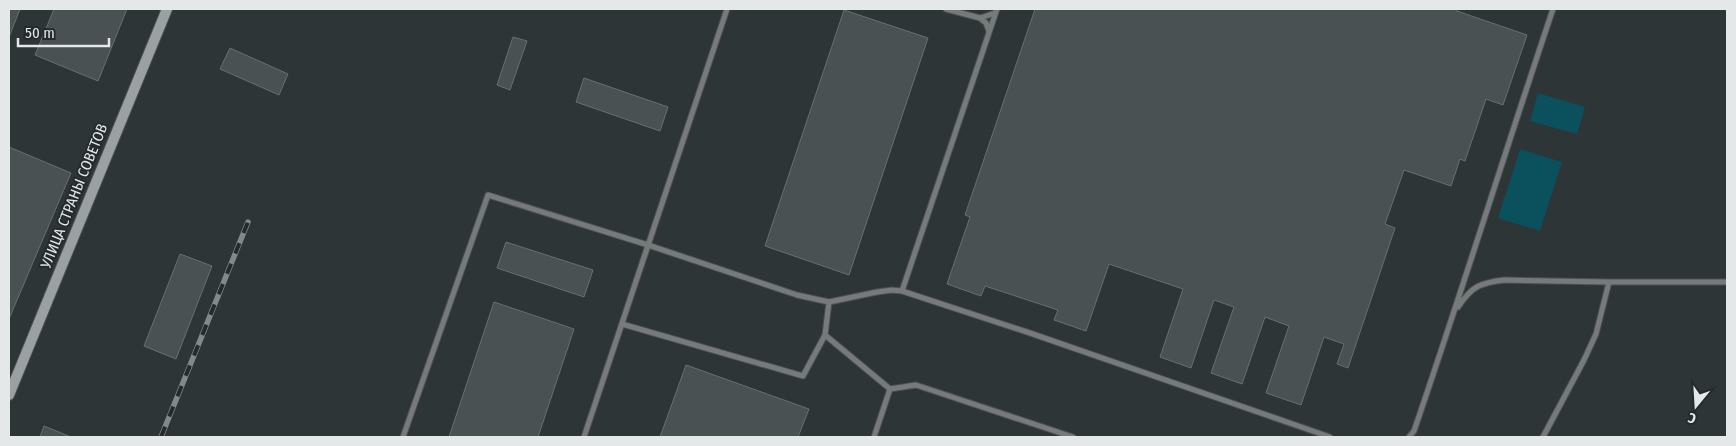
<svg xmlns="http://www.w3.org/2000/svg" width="1736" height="446" font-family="'Fira Sans Condensed',sans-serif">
<rect width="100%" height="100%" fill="#2e3537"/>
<!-- green -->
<path fill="#0a505d" d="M1538,93L1585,107L1577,134L1530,121Z
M1520,149L1562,162L1540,231L1498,218Z"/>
<!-- building -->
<path fill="#4a5152" stroke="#686f71" d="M9,9H20L9,37Z
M54,9H127L98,81L35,55Z
M1035,9H1457V11L1527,35L1503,105L1486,99L1465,161L1460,159L1451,186L1404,170L1385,224L1395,228L1348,368L1337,364L1344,344L1324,337L1301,405L1266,393L1289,326L1265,317L1242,384L1211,373L1234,307L1214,300L1191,368L1160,357L1183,289L1109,264L1086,331L1054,320L1058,310L985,286L981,296L947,284L970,217L965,215Z
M844,10L928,38L849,275L765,246Z
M513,37L527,41L510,90L497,85Z
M230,48L288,74L279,95L220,69Z
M584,78L668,107L660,131L576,102Z
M9,147L71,173L9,319Z
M506,242L593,270L584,297L497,268Z
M180,254L212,266L176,359L144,346Z
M494,302L574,329L538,437H449Z
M686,365L809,409L798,437H660Z
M44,426L71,437H40Z"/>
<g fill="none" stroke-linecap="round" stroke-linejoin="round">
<!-- service casing -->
<g stroke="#4b5253" stroke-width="7">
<path id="service" d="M946,9L980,18L995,13
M980,18L986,23L989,31
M902,291L997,9
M829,302L825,335L890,389L916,385L1073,437
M1458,307C1472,286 1480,283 1504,280L1609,282H1727
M622,324L803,376L825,335
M403,437L488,195L648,245L797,295L829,302L877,292L892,290L902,291L1030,333L1330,437
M584,437L727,9
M874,437L890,389
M1409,437L1414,431C1462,291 1506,149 1553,9
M1543,437L1584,360L1596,334L1609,282"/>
</g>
<!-- secondary casing -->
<g stroke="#4b5253" stroke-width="12">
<path id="secondary" d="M9,395L167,9"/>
</g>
<!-- service -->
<use href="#service" stroke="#767a7a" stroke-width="5"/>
<!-- secondary -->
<use href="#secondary" stroke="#9ba1a2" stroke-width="10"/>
<!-- rail casing -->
<g stroke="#83888a" stroke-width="5.5">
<path id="rail" d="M161,437L248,222"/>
</g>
<!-- rail -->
<use href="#rail" stroke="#252b2d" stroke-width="4" stroke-dasharray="11" stroke-linecap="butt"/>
</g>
<g text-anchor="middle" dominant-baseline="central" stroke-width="4" stroke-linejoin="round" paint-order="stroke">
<!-- street labels -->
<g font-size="15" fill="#e4e8e9" stroke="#252b2d">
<text transform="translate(74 196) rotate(-68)">УЛИЦА СТРАНЫ СОВЕТОВ</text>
</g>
</g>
<!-- border -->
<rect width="1736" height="446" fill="none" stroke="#e4e8e9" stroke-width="20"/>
<!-- north arrow -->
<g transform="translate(1696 406) rotate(198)" stroke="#252b2d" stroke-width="4" paint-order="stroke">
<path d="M0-4L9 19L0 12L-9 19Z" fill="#e4e8e9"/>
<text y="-8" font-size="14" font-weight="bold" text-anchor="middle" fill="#e4e8e9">С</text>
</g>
<!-- scale -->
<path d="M18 38v8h91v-8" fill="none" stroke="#e4e8e9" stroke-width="2.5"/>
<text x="25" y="38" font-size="15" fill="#e4e8e9" stroke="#252b2d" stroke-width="4" paint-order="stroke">50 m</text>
</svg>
